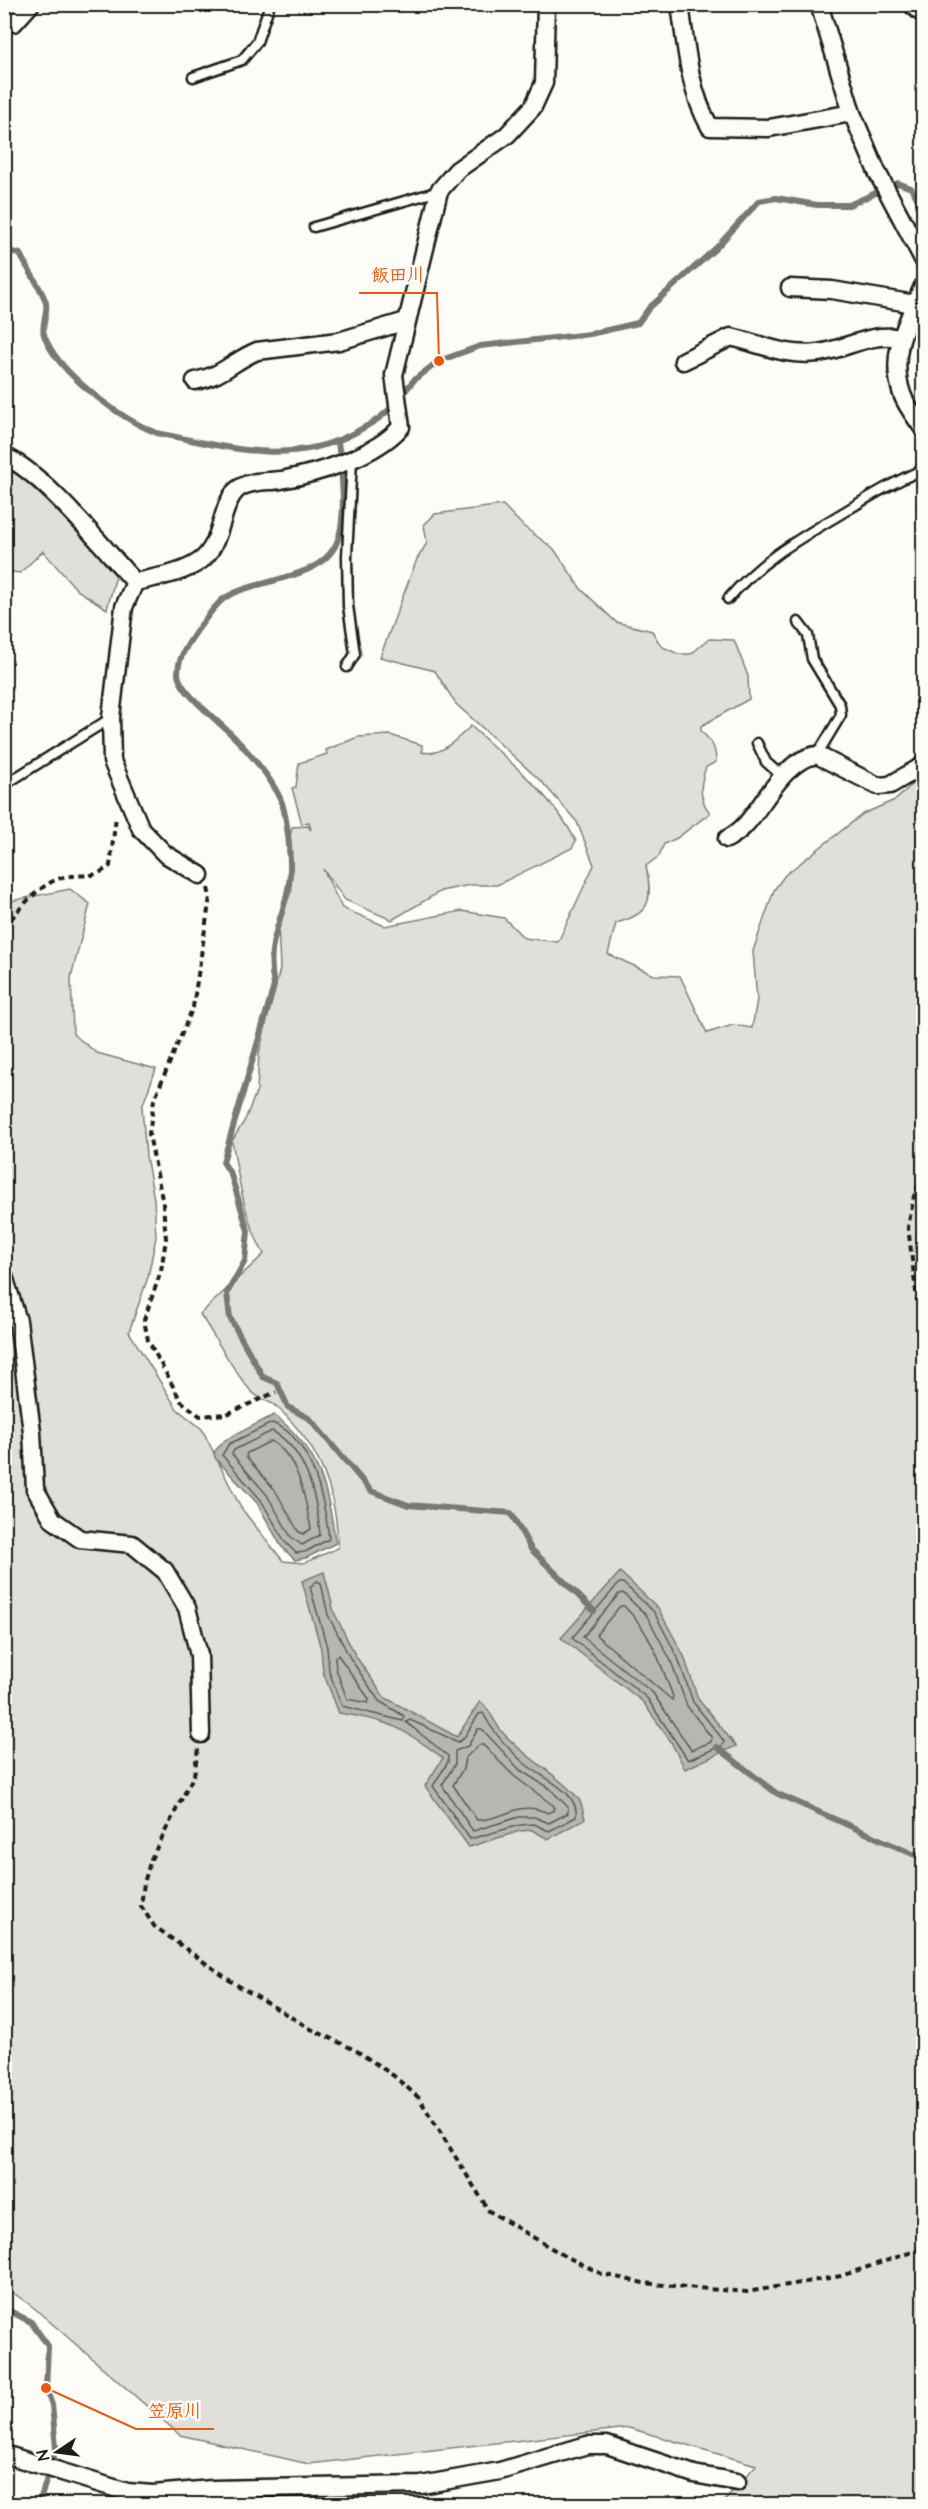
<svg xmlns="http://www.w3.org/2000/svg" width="928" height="2509" font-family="'Architects Daughter','Klee One',sans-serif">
<rect width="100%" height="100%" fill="#fdfcf7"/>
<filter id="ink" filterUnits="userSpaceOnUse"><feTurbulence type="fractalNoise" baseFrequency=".0167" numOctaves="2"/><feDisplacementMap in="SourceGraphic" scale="12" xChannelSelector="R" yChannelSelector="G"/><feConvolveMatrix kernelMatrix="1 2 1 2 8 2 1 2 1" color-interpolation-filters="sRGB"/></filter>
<g filter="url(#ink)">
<!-- green -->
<path fill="#e0dfdb" stroke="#7e7e7c" stroke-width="1.5" d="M4,469L21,475L117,572L107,609L77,590L43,551L20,573L5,571Z
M503,505L523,526L554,549L581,589L616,622L652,631L661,646L678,654H691L709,639L734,640L748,676L749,699L701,726V731C712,742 716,747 716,762L706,767C700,784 698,798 710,813L677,838L664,844L659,856L646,866C653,900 651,914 616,923L608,954L654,975L680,976L707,1033L733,1025L752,1028L757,1000L753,951L774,890L785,875L863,814L897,799L923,773V2504H722L756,2465L629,2428L309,2464L180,2435L33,2307L5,2287V902L70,889L90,904L71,977L73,1034L97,1053L156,1069L142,1107L146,1156L154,1199L156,1237L148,1277L129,1332L177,1409L202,1429L241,1508L283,1561L304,1563L338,1548C337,1491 320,1447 278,1408C271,1401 258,1399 251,1391C235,1374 214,1335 200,1314L264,1254C244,1219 239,1180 232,1141L245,1120L257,1090L259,1053L280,969L278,922L292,890L287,850L292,827L308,826L311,830L309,822L302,824L292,788L296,787L299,763L327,754L326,750L358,737L390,735L422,745V752C442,757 456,739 471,726C509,762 552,794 576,841L572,848L497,885H470L441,891L392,920L345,900L323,869L342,908L385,926L462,911L504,918L524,938L558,942L594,865L577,822L542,782L456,704L435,671L380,657L417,559L427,543L424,525L435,514Z"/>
<!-- water -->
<path fill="#b7b6b2" stroke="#797876" stroke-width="1.5" d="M274,1415C321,1450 327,1489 336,1543L306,1558L295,1560L281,1546L257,1503L215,1458L214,1452L225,1440Z
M324,1572L334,1612L355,1655L384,1697L457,1737L480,1701C491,1709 494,1724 504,1734C527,1759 556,1773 578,1798C582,1803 583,1812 585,1819L548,1839L532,1830L520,1831L469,1847L425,1786L443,1758C401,1727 391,1721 339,1713L323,1672L321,1649L302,1581Z
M620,1572L658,1608L684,1656L698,1699L736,1746L685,1769L671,1742L643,1702L561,1638Z"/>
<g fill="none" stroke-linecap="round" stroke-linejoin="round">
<!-- shore -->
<path stroke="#5a5a58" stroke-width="1.5" d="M272,1423C312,1436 325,1503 329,1539L305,1552L296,1553L285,1542L261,1500L222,1455L229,1444Z
M272,1431C307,1450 317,1499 320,1535L302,1545L291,1537L267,1495L232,1454L234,1450Z
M271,1441C300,1458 305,1499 311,1529L303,1534L298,1531L275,1490L246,1457L247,1453Z
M317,1581L321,1583L328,1615L350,1658L379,1701L404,1716L403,1721L342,1706L329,1671L327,1647L310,1587Z
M619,1583H623L654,1612L678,1658L693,1702L724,1741L723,1745L688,1760L647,1698L572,1638Z
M623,1593L647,1616L671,1661L687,1706L712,1738L711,1742L691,1750L653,1693L583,1637L619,1594Z
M620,1606H624C650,1631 661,1663 673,1697L672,1700L596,1635Z
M338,1655L369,1699L368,1703L347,1699L336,1669L335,1658Z
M483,1713C493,1733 508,1748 524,1763C540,1777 580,1791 576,1817L549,1831L534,1824L520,1825L470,1839L433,1786L448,1762V1756L406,1722L410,1720L458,1742L463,1739L479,1714Z
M478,1729H482L520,1770L550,1789L568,1807V1813L549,1823L534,1817H519L473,1831L442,1785L455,1764V1751L468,1746Z
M479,1745H483L514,1776L554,1806V1810L548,1813C517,1799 504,1821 477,1820L453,1785L463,1769L465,1758Z"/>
<!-- stream -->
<path stroke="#797876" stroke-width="6" d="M4,250L20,254C26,267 43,290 46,303C48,313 41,325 44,335C57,373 121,419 157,433C227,447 291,468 358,431C372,423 384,417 394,404
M401,396L414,380L439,361L480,346L590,334L638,323L649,308L716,248L759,201L776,198L817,205H849L898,183L911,188L924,209
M338,442C342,467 347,519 337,542C320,583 253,577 222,600C213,608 203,622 196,632C188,644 178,657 178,673C178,692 224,725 237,740C253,757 274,781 282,803C288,822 292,864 289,884C282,925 265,940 274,986L223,1162L231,1175L248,1231L245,1261L227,1293L230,1318L263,1377L277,1383L288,1407L310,1419L371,1491L408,1505L511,1513L531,1549L594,1611
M717,1747L776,1793L924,1859
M4,2308L31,2322L48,2346L46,2388L52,2405L56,2448L39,2504"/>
<!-- lane casing -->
<g stroke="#1c1c1c" stroke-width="13">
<path id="lane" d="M193,77L242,60L257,42L270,4
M314,227L439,191
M728,599C761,561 792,543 834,518C866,499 889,484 924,469
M798,622L808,635L812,659L840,705L841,715L817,755
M347,667L355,654L348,606L347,556L352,460
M757,743L766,762L776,771L786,770
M4,785L111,718"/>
</g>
<!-- street casing -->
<g stroke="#1c1c1c" stroke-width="21">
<path id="street" d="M680,4C686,46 689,91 710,127L769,128L852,113
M819,4L852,113L877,172L924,261
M911,4L924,15
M14,23L31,4
M924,284C908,321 888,353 902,394C906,406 917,419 924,430
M790,288L832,290L915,304
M683,361L731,337C761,344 786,357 818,353C847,349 870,332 900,338
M195,381C225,375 231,362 257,351L339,341L406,321
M4,456C44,473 103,548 135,582
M727,839C734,835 741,830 746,824C765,803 785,759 817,755L878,786L890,785L924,765
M200,875L165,854L141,829L112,761L111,717L124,607L135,582C156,577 182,574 200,561C224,545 220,498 241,487C254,480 267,482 281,480C319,473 374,457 401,427L394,375L439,191L457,170L507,135L533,107L544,83L546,4
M4,1276L18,1321L32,1432L35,1489L53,1520L80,1539L132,1544L165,1571L187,1608L199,1655L201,1734
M4,2454L127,2492L153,2494L212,2489L421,2485L500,2471L587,2445H607L694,2474L737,2482"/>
</g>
<!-- path -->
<path stroke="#1c1c1c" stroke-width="4" stroke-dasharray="6 4.5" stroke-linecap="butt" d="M208,888L210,897L193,1007L154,1100L149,1134L163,1204L166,1239L161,1271L144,1320L148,1340L181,1401L200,1416L227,1414L276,1392
M4,927C21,908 43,878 71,876C90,874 92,879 110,866L116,816
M924,1175L914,1196L908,1227L924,1356
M198,1749L194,1775L151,1859L144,1883L141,1906L154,1926L232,1982L311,2029L357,2051L394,2076L419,2098L489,2211L563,2255L602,2274L643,2283L708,2289L747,2292L841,2276L924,2248"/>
<!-- lane -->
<use href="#lane" stroke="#fdfcf7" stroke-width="8"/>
<!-- street -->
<use href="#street" stroke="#fdfcf7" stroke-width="16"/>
</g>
</g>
<!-- callouts -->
<path fill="none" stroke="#e8590c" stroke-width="2" d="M439 361L437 293H359M46 2388L136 2429H214"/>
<g fill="#e8590c" stroke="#fdfcf7" stroke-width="2">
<circle cx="439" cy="361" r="6"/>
<circle cx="46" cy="2388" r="6"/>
</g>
<g font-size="18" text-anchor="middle" font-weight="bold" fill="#e8590c" stroke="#fdfcf7" stroke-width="5" stroke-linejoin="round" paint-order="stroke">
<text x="398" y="281">飯田川</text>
<text x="175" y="2417">笠原川</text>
</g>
<!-- margin -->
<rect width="928" height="2509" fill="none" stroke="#fdfcf7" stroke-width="24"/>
<rect x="12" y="12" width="904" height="2485" fill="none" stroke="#1c1c1c" stroke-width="2" filter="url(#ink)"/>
<!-- north arrow -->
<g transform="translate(57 2452) rotate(257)" stroke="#fdfcf7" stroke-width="4.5" paint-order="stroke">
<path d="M0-4.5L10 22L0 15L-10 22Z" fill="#1c1c1c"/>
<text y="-9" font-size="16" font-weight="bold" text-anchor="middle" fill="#1c1c1c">N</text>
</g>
</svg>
